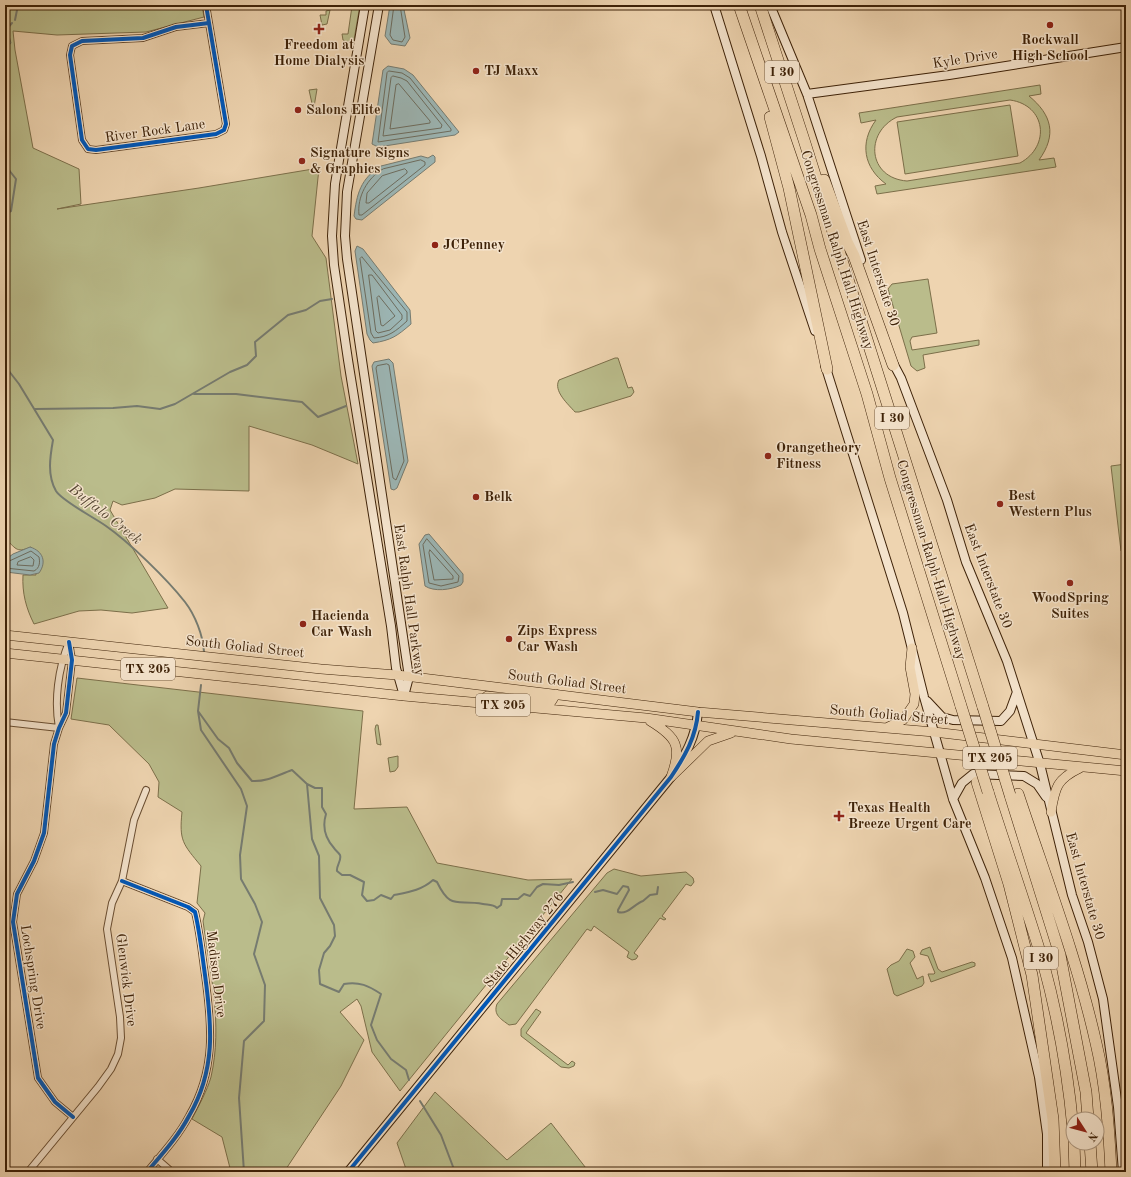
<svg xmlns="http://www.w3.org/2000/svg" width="1131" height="1177" font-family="'Old Standard TT',serif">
<rect width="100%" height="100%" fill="#eed4b0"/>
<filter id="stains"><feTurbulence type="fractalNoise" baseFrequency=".005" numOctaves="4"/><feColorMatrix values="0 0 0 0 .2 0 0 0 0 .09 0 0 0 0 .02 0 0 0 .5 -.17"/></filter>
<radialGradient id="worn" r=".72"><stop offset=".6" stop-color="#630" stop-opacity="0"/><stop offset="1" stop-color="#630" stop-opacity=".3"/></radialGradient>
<!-- green -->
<path fill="#babc8b" stroke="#7c6f4a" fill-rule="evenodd" d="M5,5H202L204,17L146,32L57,35L13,31L15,50L33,148L79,169L81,204L57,209L199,188L319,168L312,236L326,258L341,376L358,464L312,445L249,426V491L175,489L155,498L122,505L113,501L110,510L168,608L132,613L101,610L79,611L34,624C26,608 22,593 23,575H36L31,547C15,554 16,547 5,539Z
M347,5H360L354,40L347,42L343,40L342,34H348L352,6Z
M330,10L327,24L322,25L320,15H326V11Z
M1040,85L1041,94L1029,96C1052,115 1057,135 1039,160L1054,158L1056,167L877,194L875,186L886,184C864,168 859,143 876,120L861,123L859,113ZM1010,100C1046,105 1051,146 1020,163L907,181C868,178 864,133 897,117Z
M317,89L314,107L313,108L309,90Z
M1010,105L1018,156L905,174L897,122Z
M928,279L937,333L912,337L910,341L912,350L979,340V345L923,355L925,368L917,371L911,366L888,289L892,284Z
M615,358H618L628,388L632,387L634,392L631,396L579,412H575C568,404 553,391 559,380Z
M1126,464V552L1121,551L1111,466Z
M77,678L363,711L354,809L407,807L437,863L528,880L572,879L400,1091L372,1052L361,1006L357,999L340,1012L364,1040L341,1086L284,1172H231L222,1137L192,1119C199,1105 207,1091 211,1077C223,1024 210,973 203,921L205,913L197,903L201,866C183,844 179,841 182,812L158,797L159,782L149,764L109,725L71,719Z
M376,725H378L381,745L377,744L375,729Z
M398,756V767L395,771L390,772L388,758Z
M614,869L641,876L686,872L693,878L694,882L691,886L686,884L662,916L666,919L664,920L660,918L634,953L638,956L636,959L632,960L627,957L629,952L594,926L591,931L587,929L516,1024L509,1025C501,1019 493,1015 497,1004L607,873Z
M930,947L938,969L942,972L972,962L975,963V966L931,982L928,974H934L935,973L928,956L920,954L922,950Z
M907,949L913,951L915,957L910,963L917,979L923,976L924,983L922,986L897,996L894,994L887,969L891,965L899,961Z
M536,1009L541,1012L526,1033L568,1065L572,1061L575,1063L574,1066L569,1068L561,1067L521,1036V1029Z
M435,1092L507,1160L551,1123L589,1172H407L397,1143Z"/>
<!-- water -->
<path fill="#9cb6b5" stroke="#767b70" d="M390,5H403L410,38L405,46L391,44L385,36Z
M5,36H9L11,43L5,50Z
M388,66L404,69L413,75L459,132L455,135L378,147L372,144L383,70Z
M433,155L435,157V162L362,220L356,219L354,216C357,194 360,179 381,166L421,156L428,158Z
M357,246L363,249L410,310L411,324C397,336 392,340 373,343L370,340L367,334L355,251Z
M389,359L393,363L408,461L397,488L394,490L391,489L372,366L374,362Z
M429,534L463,574V582L461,585C451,590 434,592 425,586L419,544L425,535Z
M30,547C43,551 47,562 39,573L30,575L6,572L5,560L13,554Z"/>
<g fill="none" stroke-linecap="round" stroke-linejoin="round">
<!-- shore -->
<path stroke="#6d6c5e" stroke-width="1" d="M394,5L390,35L393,40L402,42L405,37L400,5
M389,71L402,73L410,78L451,129V131L378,142L387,73Z
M393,76L401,78L407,81L442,125L441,128L383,136L391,78Z
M399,84L430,121V123L390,129L396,85Z
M421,160L425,162V165L362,215H359C357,197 367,178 383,169Z
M405,169L407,171V173L369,203H366L367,193L382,176Z
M362,257L407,312V321C396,331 389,337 374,338L371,333L360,259Z
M369,275H372L402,315V319L390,330L378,333L376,331Z
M379,296L395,316L383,326L381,325L377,298Z
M387,364L389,365L404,461L396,480L393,478L376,368L377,366Z
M427,539L459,576L458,582L441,586L429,583L423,545Z
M430,550L453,576V579L434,580L429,553Z
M31,557L34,560L33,566L17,565L18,562Z
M5,563L31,551L39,557C40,562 40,568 34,571L5,568"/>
<!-- stream -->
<path stroke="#767b70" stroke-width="2" d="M15,20L18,5
M5,31L12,23
M5,165L16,179L11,211L5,214
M5,366L19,384L53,440C50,457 47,475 56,491C62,501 95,518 106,526C129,542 167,579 185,602C195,615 203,635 204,652
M194,394H236L302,402L318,417L346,406
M35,409L113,408L137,406L160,409L175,404L230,372L247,365L256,356L255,342L288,315L306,310L320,301L332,299
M201,685L198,711L201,730L241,789L247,806L240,855L241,879L255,904L262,922L254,954L265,985L264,1021L244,1041L239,1098L244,1172
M198,711L218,739L229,748L237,763L252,781C267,782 278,775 292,770L307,784L312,839L319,856L320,898L334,925L335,936L330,946L324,953L319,970L320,984L339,992L344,984C359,981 369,986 381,994L371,1025L377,1040L391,1059L406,1070L409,1080
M307,784L315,788H322V807L326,814C322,827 325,838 334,848C335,850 339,853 340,855C342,860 336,866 337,871L342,875H350L364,882L362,895L367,901L374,900L381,895L391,899L394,895C409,892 422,890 433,880L437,882C451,911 457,899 483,904C488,905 493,904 497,908L501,905L502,899H518L524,894L530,896L537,887L543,884L559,885L573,882
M595,892L603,890L617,894L623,886L628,887L629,890L618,910V912C628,915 634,904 643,901L650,895L657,894L658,887
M420,1101L441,1135L455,1172"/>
<!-- street casing -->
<g stroke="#6a4e32" stroke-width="8">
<path id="street" d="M206,5L226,124L224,130L216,134L96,150L88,149L82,140L70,55L72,46L82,41L143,38L176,27L209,23
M69,642L72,660L66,713L59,728L54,744L44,833L34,861L17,894L13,922L38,1078L55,1102L73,1117
M5,722L59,728
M59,728C54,701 58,669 69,642
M122,881L188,907L195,912C200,933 202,954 205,975C212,1026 216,1070 189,1116C178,1137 162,1154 147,1172
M157,1159L172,1172
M28,1172L98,1087L111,1069L118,1054L121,1038L120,1017L107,929L112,903L122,881L134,820L146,790"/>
</g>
<!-- secondary casing -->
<g stroke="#3e2208" stroke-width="10">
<path id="secondary" d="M365,5L335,184L332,236L334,265L348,360L391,626L396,668L404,696
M379,5L347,192L345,236L347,259L409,677L404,696
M714,5L761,156L782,232L815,331
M770,5L807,94L861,260
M807,94L949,75L1126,47
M892,361L901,378L947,500L966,562L1007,661L1040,764L1072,895L1088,942L1103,999L1118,1107L1123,1172
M825,365L903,613L924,697L953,799L985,878L1012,958L1039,1077L1047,1134V1172
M927,701L942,717L953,720L1001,721L1010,711L1017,692
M953,799L962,783L973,774L1024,776L1037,784L1046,797
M348,1172L671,777C685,756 696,737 698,712"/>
</g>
<!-- primary casing -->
<g stroke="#3e2208" stroke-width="10">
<path id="primary" d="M5,635L321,669L397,675L698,712L934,732L1126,755
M5,653L404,696L646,718L791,739L1126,771
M481,703L487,696L551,702L556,694
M650,721C678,738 682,747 671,777
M888,727L903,720L914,704L915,694L910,667L912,648
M671,777L708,741L731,733
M1051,812C1055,787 1057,779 1080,768"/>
</g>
<!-- highway casing -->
<g stroke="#3e2208" stroke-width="12">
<path id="highway" d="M739,5L811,215L820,249L867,394L890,478L961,706
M760,5L804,140L983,707
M770,117L789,188L827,369
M824,180L847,242L854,256L893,365
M977,782L1009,884L1032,975L1053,1119L1055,1172
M988,792C1006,849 1026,905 1043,962C1058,1017 1068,1073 1073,1129
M1018,794C1045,876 1077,958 1096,1043C1106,1085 1109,1129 1111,1172
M1010,795L1060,955L1086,1092L1088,1119
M1074,1143L1075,1172
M1090,1143L1092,1172"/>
</g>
<!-- street -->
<use href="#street" stroke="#f4e3cc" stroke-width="6"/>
<!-- secondary -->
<use href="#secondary" stroke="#f4e3cc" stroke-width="8"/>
<!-- primary -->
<use href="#primary" stroke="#eed4b0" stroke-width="9"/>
<!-- highway -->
<use href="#highway" stroke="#eed4b0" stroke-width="11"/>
<!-- highway-bridge casing -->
<g stroke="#3e2208" stroke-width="12" stroke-linecap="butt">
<path id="highway-bridge" d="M961,706L988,792
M983,707L1010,795"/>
</g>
<!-- highway-bridge -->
<use href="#highway-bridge" stroke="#eed4b0" stroke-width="11"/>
<!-- cycleway casing -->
<g stroke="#f4e3cc" stroke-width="6">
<path id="cycleway" d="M206,5L226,124L224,130L216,134L96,150L88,149L82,140L70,55L72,46L82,41L143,38L176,27L209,23
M69,642L72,660L66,713L59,728L54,744L44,833L34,861L17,894L13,922L38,1078L55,1102L73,1117
M122,881L188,907L195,912C200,933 202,954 205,975C212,1026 216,1070 189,1116C178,1137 162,1154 147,1172
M348,1172L671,777C685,756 696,737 698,712"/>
</g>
<!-- cycleway -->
<use href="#cycleway" stroke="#0057b8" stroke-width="4"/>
</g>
<!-- markers -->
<g fill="#8f2418" stroke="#f4e3cc" stroke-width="1.5">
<circle cx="1050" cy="25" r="4"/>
<path d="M317 23h4v4h4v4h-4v4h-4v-4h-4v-4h4z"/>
<circle cx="476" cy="71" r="4"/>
<circle cx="298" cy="110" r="4"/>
<circle cx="302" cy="161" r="4"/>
<circle cx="435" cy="245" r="4"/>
<circle cx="768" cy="456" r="4"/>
<circle cx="476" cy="497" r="4"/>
<circle cx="1000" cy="504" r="4"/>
<circle cx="1070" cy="583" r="4"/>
<circle cx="303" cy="624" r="4"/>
<circle cx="509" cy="639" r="4"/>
<path d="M837 810h4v4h4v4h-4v4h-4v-4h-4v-4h4z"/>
</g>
<g text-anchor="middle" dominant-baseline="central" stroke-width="3" stroke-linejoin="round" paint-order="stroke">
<!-- shield labels -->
<g fill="#f4e3cc" stroke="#755c43" stroke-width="1">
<rect x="765" y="61" width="34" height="22" rx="3"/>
<rect x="875" y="407" width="34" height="22" rx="3"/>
<rect x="121" y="658" width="54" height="22" rx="3"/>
<rect x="476" y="694" width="54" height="22" rx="3"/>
<rect x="963" y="747" width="54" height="22" rx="3"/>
<rect x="1024" y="947" width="34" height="22" rx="3"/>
</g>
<g font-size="13" font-weight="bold" fill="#3e2208">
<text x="782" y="72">I 30</text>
<text x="892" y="418">I 30</text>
<text x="148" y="669">TX 205</text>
<text x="503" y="705">TX 205</text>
<text x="990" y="758">TX 205</text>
<text x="1041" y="958">I 30</text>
</g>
<!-- poi labels -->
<g font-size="14" font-weight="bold" fill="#3e2208" stroke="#f4e3cc" text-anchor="start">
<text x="1050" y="40" text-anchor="middle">Rockwall<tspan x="1050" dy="16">High School</tspan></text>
<text x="319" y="45" text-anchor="middle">Freedom at<tspan x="319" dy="16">Home Dialysis</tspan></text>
<text x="484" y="71">TJ Maxx</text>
<text x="306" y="110">Salons Elite</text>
<text x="310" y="153">Signature Signs<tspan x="310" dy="16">&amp; Graphics</tspan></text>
<text x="443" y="245">JCPenney</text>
<text x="776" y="448">Orangetheory<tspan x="776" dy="16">Fitness</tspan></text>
<text x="1008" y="496">Best<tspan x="1008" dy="16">Western Plus</tspan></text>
<text x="484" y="497">Belk</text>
<text x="1070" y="598" text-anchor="middle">WoodSpring<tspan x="1070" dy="16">Suites</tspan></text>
<text x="311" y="616">Hacienda<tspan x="311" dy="16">Car Wash</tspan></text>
<text x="517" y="631">Zips Express<tspan x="517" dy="16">Car Wash</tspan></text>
<text x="848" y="808">Texas Health<tspan x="848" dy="16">Breeze Urgent Care</tspan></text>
</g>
<!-- street labels -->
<g font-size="14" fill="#3e2208" stroke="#f4e3cc">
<text transform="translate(965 59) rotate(-9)">Kyle Drive</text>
<text transform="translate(155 131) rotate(-8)">River Rock Lane</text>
<text transform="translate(837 250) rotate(72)">Congressman Ralph Hall Highway</text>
<text transform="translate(878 273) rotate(72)">East Interstate 30</text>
<text transform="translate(931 560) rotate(73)">Congressman Ralph Hall Highway</text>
<text transform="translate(988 576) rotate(69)">East Interstate 30</text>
<text transform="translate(409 600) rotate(82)">East Ralph Hall Parkway</text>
<text transform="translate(245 647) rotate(6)">South Goliad Street</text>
<text transform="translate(567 682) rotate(7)">South Goliad Street</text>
<text transform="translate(889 715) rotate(5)">South Goliad Street</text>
<text transform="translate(1085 886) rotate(74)">East Interstate 30</text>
<text transform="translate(524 940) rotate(-51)">State Highway 276</text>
<text transform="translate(216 974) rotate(83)">Madison Drive</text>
<text transform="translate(33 977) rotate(81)">Lochspring Drive</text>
<text transform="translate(126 980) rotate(83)">Glenwick Drive</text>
</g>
<!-- water labels -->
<g font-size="15" font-style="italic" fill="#564733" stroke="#f4e3cc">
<text transform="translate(105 515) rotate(38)">Buffalo Creek</text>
</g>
</g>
<!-- margin -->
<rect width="1131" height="1177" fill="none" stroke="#eed4b0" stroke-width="20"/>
<rect x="6" y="6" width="1119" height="1165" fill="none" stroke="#3e2208" stroke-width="2"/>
<rect x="10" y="10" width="1111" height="1157" fill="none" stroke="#3e2208"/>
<!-- north arrow -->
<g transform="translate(1085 1131) rotate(126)"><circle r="19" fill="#f4e3cc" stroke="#ab967e"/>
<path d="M0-3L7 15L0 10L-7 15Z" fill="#8f2418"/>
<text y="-6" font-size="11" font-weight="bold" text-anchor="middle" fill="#3e2208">N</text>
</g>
<rect width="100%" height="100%" filter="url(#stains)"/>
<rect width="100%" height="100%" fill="url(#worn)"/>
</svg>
